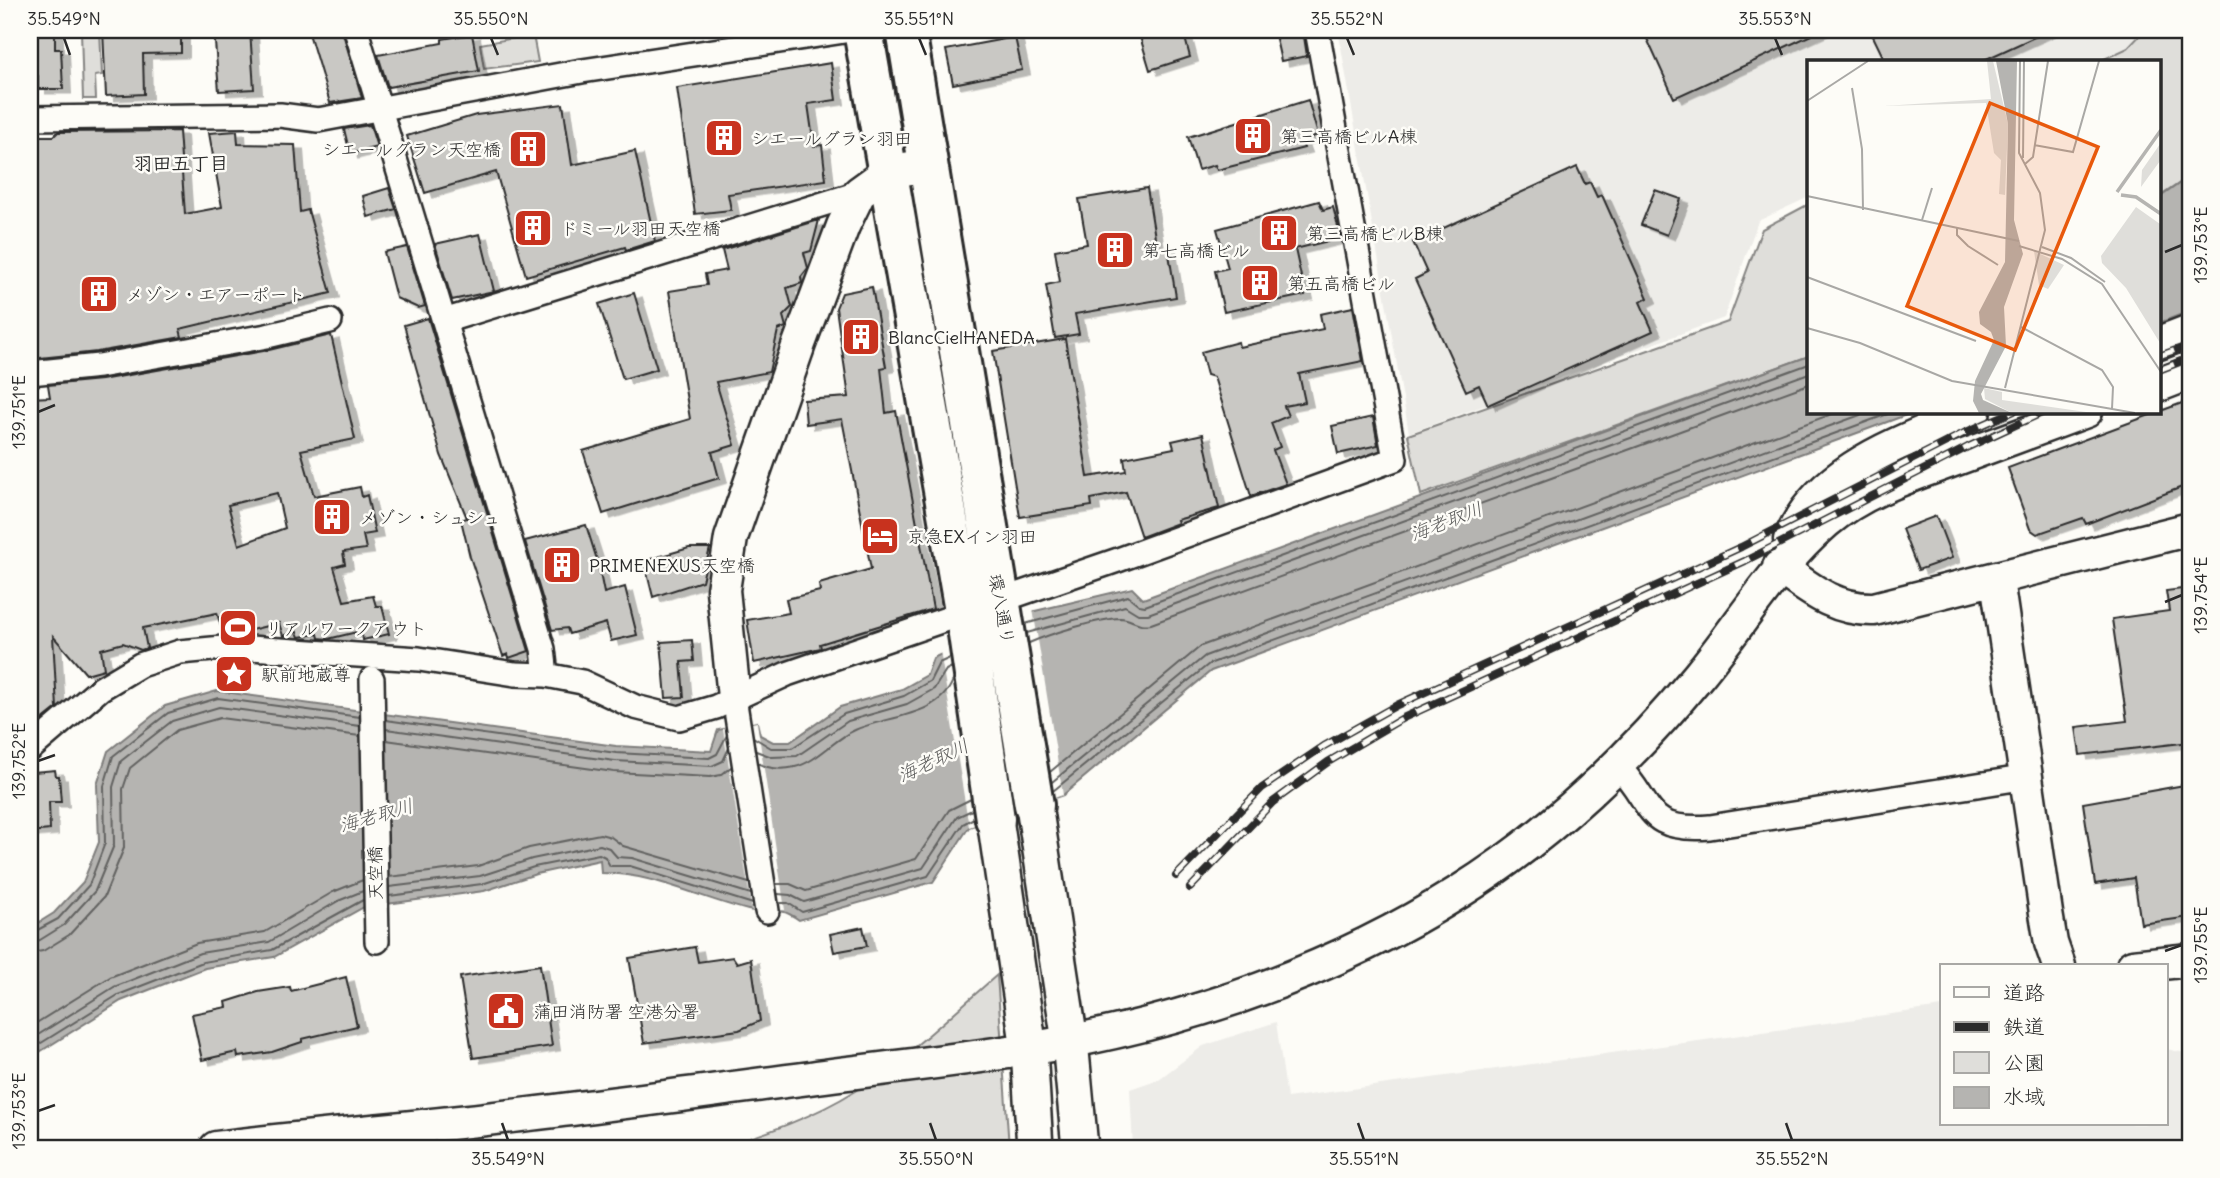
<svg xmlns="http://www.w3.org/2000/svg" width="2220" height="1178" font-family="Delius,'Klee One',sans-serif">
<defs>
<filter id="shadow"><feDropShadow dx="8" dy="4.5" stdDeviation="0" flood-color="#0004"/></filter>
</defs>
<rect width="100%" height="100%" fill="#fdfcf7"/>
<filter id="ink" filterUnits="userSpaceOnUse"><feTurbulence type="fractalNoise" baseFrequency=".0143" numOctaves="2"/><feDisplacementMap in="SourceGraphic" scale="14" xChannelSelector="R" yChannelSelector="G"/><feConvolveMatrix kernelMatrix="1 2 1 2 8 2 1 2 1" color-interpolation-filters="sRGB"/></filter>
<g filter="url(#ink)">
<!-- built -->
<path fill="#edece8" d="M1338,30H2149L2131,49L2105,61H1809V197L1758,221L1724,318L1409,433Z
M1942,1007V1124H2166V1049L2190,1054V1148H1133L1130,1089L1159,1079L1203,1046L1276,1022L1287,1098Z"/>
<!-- green -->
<path fill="#dfdeda" stroke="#858482" stroke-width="2" d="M81,30H100L102,75L95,76L96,99H83Z
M879,30H885L900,118L898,125Z
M2145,30H2190V176L2159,197V61H2100L2128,48Z
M533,35L538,62L484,69L480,44Z
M1809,204V356L1421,495L1408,435L1728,322L1762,229Z
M997,975L1009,1148H721C766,1133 814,1117 855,1091C906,1058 951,1015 997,975Z"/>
<!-- water -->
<path fill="#b5b4b1" stroke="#7e7d7b" stroke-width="2" d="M2190,176V311L2159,323V198Z
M1809,356V411H1917L1211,671L1063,795L969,827L933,882L799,920C776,903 772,916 748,910C699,898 653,873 601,873L600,860L536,874L484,891L364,907L274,957L205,968L121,1001L30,1058V928L54,913L83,882L99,842L97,785L108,751L165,706L217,691L616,746L711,751L718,730L757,722L760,735L773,742H790L840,707L902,689L927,675L933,658L1035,611L1132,588L1143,599Z"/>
<!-- pier -->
<path fill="#fdfcf7" d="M1033,609L1063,795L969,827L940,651Z
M757,722L785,910L752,911L723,729Z"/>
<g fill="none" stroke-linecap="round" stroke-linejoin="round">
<!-- shore -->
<path stroke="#626261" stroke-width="2" d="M1025,624L1128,596L1139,605L1145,606L1809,364
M1027,633L1125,606L1138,614H1148L1809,373
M1029,643C1049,634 1098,619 1120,618C1131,618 1138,627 1151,624L1809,384
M386,720L616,753L709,758L717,754L727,735
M386,729L615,761L712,766L723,761L729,748
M753,737L771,748H792L844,714L904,696L930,681L939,663L950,658
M386,740L614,772L710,777L721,775L731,767
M756,751L772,757L797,756L848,721L907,704L934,689L946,670L952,667
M757,763C769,769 782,770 795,767C817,762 834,739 855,730C885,716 940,717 953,680
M1050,772L1201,646L1840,411
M1052,782L1205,656L1871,411
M1053,791L1209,664L1896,411
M389,877L478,866L529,848L600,834L611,837L623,846L749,883
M776,884H790L806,891L916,859L949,810L971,799
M389,887L480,876L532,859L600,845L609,848L617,857L632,858L751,894
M778,894L790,895L804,902L923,868L957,817L972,810
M389,896L482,884L534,867L599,854L605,857L610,866H630L753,904
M779,903H788L802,912L928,876L963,824L974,818
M30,934L58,919L89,885L105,843L104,786L113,756L168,713L218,698L360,717
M30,943L40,940L64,925L95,891L114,845L113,787L121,761L172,721L219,707L360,726
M30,953L43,951L69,935L104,897L124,848L123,789L130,768L177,730L220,718L360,736
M30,1027L110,977L197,943L265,932L333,892L363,880
M30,1040L114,987L200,953L269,942L338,901L363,891
M30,1050L118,995L203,962L272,950L363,900"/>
</g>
<!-- building -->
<path fill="#c9c8c4" stroke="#2b2b2b" stroke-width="2" fill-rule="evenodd" filter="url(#shadow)" d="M33,30H55V49H61L63,89H38V76H34Z
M103,30H181V53L143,54L144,94L106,96Z
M214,30H250L254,89L219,91Z
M308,30H342L362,98L330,103Z
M1138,30H1183L1190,57L1150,70Z
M1274,30H1303L1307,56L1281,61Z
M1643,30H1822L1674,98Z
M1870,30H2050L1982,61H1885Z
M472,34L479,71L388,87L378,55L442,43V39Z
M1015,37L1022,70L953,84L946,50Z
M831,63L836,100L808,104L814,146L822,145L826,180L728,194L731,210L695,214L677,88Z
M1308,100L1318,135L1301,140L1304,148L1217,170L1215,165L1198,170L1188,137Z
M563,104L572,165L635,151L655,241L626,250L625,247L526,276L496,172L425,193L407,136L476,115Z
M370,125L377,147L350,154L344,129Z
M179,131L185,214L222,207L209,133L237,131L238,144L295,145L300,212L308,210L331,293L180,329L182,337L97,352L30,359V313L37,312L36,259H32L30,236V136H54L58,132Z
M1577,167L1585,184L1590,182L1597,197L1602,195L1648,298L1640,302L1653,331L1488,405L1479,385L1466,391L1415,279L1427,273L1413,242Z
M389,188L396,209L368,217L363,196Z
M1147,188L1157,250L1168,248L1176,297L1075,314L1079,334L1055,338L1046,285L1060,282L1055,250L1087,244L1079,199Z
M1655,190L1681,199L1667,235L1641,225Z
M1319,201L1323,210L1333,207L1341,238L1295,249L1305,295L1224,312L1215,271L1228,268L1217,229Z
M819,220L811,251L804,253L808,268L801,277L802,283L787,288L792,307L783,316L786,327L778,330L769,372L716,382L735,445L712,452L719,478L603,514L583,451L690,419L669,291L707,285L705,274L727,270L722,250Z
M480,234L494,291L452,300L435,244Z
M407,247L425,306L418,308L396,298L384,252Z
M872,287L886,367L881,368L886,413L896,411L933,609L820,644L821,648L816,649L754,663L747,620L789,613L786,599L820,591L819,584L871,569L842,419L806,424L804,400L849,397L836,308L842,293Z
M634,293L657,369L623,379L599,304Z
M1353,307L1363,361L1299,374L1305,402L1284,406L1288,416L1271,423L1280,447L1273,450L1286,484L1251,496L1214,377L1207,375L1201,352L1238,342L1239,347L1323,329L1320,314Z
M428,318L529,651L509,658L508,654L503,656L470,557L461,520L467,518L441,455L404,325Z
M331,335L355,439L301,450L314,496L360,487L362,497L367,495L375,533L363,535L366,549L343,552L345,564L334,567L344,601L373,596L376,606H382L389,634L363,640L361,631L328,639L319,638L318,634L299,637L297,632L283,636L279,623L239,633H223L217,613L143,628L147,648L141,650L123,643L101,649L104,669L86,674L53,636L57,708L37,724L30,636V398L50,397L48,385L101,380L269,350ZM277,493L285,528L239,545L228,505Z
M1065,339L1088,477L1126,471L1124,458L1174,448L1172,441L1203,434L1219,508L1177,520L1178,523L1141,537L1126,492L1091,499L1092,506L1020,517L993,351Z
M2190,400V484L2086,524L2083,518L2037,534L2030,529L2008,468Z
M1373,417L1378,445L1338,454L1332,426Z
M1936,516L1952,558L1918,570L1902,529Z
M586,525L598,563L604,593L625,587L637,635L611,641L606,623L569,634L567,628L552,630L525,541Z
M689,548H710L702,581L653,597L644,561Z
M2190,588V742L2080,755L2076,727L2127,721L2112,619L2169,611L2166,591Z
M692,640L694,661L681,662L684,697L666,698L661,642Z
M55,770L56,776H59L61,802H49L50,830L30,832V780H34V772Z
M2190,784V917L2141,924L2134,878L2095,884L2083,803Z
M863,927L867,946L834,952L830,934Z
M695,947L698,962L733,957L737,963L751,959L760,1021L739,1030L644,1043L629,958Z
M540,965L552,1046L473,1058L460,977Z
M346,977L357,1026L302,1039V1042L272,1052L238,1057L237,1052L202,1060L192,1014L227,1007L226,1002L258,992L290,987L291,991Z"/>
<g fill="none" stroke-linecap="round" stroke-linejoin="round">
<!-- street casing -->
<g stroke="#2b2b2b" stroke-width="28">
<path id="street" d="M356,30L543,649L546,675
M30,118L280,115L318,120L582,71L851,30
M444,321L859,193
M30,373L99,366L267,336L330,321
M372,679L377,941
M734,697L767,911
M30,749L100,689L140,665L180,652L234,647L419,659L515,674L546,675L582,682L635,707L679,718L716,707L787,674L1118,560L1395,459L1317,30
M1616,764C1656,804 1641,832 1710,827L2028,777"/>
</g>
<!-- secondary casing -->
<g stroke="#2b2b2b" stroke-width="37">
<path id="secondary" d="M2159,343L2190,331
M2159,385L2190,373
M1790,540C1819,466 1909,440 1974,411
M1779,567C1810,589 1834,610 1874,609L2190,529
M1997,580L2046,913L2051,943L2059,966
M734,697L723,590L731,538L799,344L843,226L859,193L888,172L927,165
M2133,966L2190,960
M216,1148C320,1135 425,1127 529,1114C622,1103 716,1090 810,1078C882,1068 956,1061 1028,1049C1180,1024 1329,974 1459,892C1549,836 1632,757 1699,675C1742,623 1775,566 1826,522C1861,492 1906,477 1948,462C1994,445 2040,428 2086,411"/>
</g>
<!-- primary casing -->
<g stroke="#2b2b2b" stroke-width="40">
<path id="primary" d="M1034,805L1070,1041L1080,1148
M995,819L1029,1049L1035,1148"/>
</g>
<!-- highway casing -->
<g stroke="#2b2b2b" stroke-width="44">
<path id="highway" d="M863,30L968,634L995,819
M906,30L1034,805"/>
</g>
<!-- street -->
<use href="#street" stroke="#fdfcf7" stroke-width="23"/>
<!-- secondary -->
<use href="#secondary" stroke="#fdfcf7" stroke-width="32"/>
<!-- primary -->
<use href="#primary" stroke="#fdfcf7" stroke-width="35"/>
<!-- highway -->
<use href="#highway" stroke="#fdfcf7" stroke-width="38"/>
<!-- rail casing -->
<g stroke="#2b2b2b" stroke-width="8">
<path id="rail" d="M2159,356L2190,345
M2159,370L2190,358
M1176,876L1262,788L1324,746L1397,705L1741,547L1964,433L2014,411
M1190,888L1273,802L1328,762L1403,718L1745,561L1968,447L2046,411"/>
</g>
<!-- rail -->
<use href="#rail" stroke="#fdfcf7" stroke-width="5" stroke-dasharray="16" stroke-linecap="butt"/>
</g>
</g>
<!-- ticks -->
<path fill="none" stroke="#2b2b2b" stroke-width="2.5" d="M64,38L70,55M491,38L498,55M919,38L926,55M1347,38L1354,55M1775,38L1782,55M2165,252L2182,245M38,412L55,405M2165,602L2182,595M38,761L55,755M2165,951L2182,945M38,1111L55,1105M502,1123L508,1140M930,1123L936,1140M1358,1123L1364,1140M1786,1123L1792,1140"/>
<!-- icons -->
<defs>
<g id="building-square" transform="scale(2.0125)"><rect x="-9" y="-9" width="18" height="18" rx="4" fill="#c8321e" stroke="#fdfcf7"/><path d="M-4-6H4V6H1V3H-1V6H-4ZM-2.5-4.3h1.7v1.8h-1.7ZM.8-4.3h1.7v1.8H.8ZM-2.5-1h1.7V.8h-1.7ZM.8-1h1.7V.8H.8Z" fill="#fff"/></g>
<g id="hotel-square" transform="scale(2.0125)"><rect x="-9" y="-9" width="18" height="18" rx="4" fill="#c8321e" stroke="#fdfcf7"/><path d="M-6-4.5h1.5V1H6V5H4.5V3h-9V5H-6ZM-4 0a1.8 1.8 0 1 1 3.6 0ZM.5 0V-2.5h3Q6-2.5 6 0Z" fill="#fff"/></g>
<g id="stadium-square" transform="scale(2.0125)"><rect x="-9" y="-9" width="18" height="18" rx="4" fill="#c8321e" stroke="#fdfcf7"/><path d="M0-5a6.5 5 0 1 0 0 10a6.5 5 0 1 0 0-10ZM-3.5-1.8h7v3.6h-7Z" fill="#fff"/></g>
<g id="sight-square" transform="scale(2.0125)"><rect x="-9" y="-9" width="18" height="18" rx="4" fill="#c8321e" stroke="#fdfcf7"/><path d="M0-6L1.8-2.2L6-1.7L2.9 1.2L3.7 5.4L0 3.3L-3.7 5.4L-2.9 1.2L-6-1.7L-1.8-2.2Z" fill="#fff"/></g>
<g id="civic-square" transform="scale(2.0125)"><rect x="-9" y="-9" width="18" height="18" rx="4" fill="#c8321e" stroke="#fdfcf7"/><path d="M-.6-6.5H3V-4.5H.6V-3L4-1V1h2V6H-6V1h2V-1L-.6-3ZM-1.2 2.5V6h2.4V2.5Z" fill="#fff"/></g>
</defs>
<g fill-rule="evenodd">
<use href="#building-square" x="1253" y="136"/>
<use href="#building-square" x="724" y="138"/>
<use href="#building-square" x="528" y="149"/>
<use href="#building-square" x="533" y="228"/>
<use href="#building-square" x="1279" y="233"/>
<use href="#building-square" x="1115" y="250"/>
<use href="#building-square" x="1260" y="283"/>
<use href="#building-square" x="99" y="294"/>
<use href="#building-square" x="861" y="337"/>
<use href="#building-square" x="332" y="517"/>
<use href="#hotel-square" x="880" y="536"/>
<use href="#building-square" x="562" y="565"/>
<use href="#stadium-square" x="238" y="628"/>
<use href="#sight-square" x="234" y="674"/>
<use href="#civic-square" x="506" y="1011"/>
</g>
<g text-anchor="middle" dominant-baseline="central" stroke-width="5" stroke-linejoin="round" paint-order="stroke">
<!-- poi labels -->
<g font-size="18" fill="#2b2b2b" stroke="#fdfcf7" text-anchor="start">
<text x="1280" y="136">第三高橋ビルA棟</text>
<text x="751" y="138">シエールグラン羽田</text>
<text x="501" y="149" text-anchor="end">シエールグラン天空橋</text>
<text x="560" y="228">ドミール羽田天空橋</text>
<text x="1306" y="233">第三高橋ビルB棟</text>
<text x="1142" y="250">第七高橋ビル</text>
<text x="1287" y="283">第五高橋ビル</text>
<text x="126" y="294">メゾン・エアーポート</text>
<text x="888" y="337">BlancCielHANEDA</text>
<text x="359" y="517">メゾン・シュシュ</text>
<text x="907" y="536">京急EXイン羽田</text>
<text x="589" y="565">PRIMENEXUS天空橋</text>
<text x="265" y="628">リアルワークアウト</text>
<text x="261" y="674">駅前地蔵尊</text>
<text x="533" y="1011">蒲田消防署 空港分署</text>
</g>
<!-- street labels -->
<g font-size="18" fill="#2b2b2b" stroke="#fdfcf7">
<text transform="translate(1002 609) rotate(79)">環八通り</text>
<text transform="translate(375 873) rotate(-91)">天空橋</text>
</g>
<!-- neighbourhood labels -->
<g font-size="19" font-weight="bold" fill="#2b2b2b" stroke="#fdfcf7">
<text x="181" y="163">羽田五丁目</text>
</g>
<!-- water labels -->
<g font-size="19" font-style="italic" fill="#5b5b5a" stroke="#fdfcf7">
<text transform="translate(1446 521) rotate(-21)">海老取川</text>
<text transform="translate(933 760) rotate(-25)">海老取川</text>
<text transform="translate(376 815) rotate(-16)">海老取川</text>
</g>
</g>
<!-- overview -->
<g transform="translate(1807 60)">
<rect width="354" height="354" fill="#fdfcf7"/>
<path d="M180,1H186L201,64L198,135L192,134L194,100L187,93L179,43L77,46L184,39ZM353,84V101L334,127L335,110ZM329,147L353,164V283L319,228L295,203L294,196ZM227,191L257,205L241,229L232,225ZM177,328L195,332V340L286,353H205L178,339Z" fill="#dfdeda"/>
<path d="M189,1H210L207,160L216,194L197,247L199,286L174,334L176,340L205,353H172L166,341L168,321L187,280L184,272L173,264L172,252L198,202L201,64Z" fill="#b5b4b1"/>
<path fill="none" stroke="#b5b4b1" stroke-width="3.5" d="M310,132L354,70M314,135L329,137L354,154"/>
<path fill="none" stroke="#a9a8a5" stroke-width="2" d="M45,28L55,89L56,150M0,41L61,1M227,85L266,92L292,1M216,98L217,1M218,104L226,97L241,1M0,136L212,181M115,160L125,128M150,168V175L161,186L191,205M212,186L255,199L295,224L354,312M235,187L264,198L298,222M0,217L169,281M214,267L295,310L306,327L305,349M0,268L53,283L145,321L328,353M198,328L238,170L233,133L212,93L213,1"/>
<path fill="#e8590c" fill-opacity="0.15" stroke="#e8590c" stroke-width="3.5" d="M183,43L291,87L208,290L100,246Z"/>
<rect width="354" height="354" fill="none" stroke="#2b2b2b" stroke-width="3.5"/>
</g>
<!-- margin -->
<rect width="2220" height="1178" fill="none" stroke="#fdfcf7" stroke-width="77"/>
<!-- legend -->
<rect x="1940" y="964" width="228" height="161" fill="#fdfcf7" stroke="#a9a8a5" stroke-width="2"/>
<rect x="1954" y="987" width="35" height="10" fill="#fdfcf7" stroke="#a9a8a5" stroke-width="2"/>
<text x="2003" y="1000" font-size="21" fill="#2b2b2b">道路</text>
<rect x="1954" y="1022" width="35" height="10" fill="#2b2b2b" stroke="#a9a8a5" stroke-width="2"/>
<text x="2003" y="1034" font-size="21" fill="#2b2b2b">鉄道</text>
<rect x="1954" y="1052" width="35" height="21" fill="#dfdeda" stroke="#a9a8a5" stroke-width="2"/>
<text x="2003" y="1070" font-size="21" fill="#2b2b2b">公園</text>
<rect x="1954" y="1087" width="35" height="21" fill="#b5b4b1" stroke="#a9a8a5" stroke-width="2"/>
<text x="2003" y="1104" font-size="21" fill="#2b2b2b">水域</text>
<rect x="38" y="38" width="2144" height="1102" fill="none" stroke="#2b2b2b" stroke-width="2.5"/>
<g font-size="18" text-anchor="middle" fill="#2b2b2b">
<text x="64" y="25">35.549°N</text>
<text x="491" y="25">35.550°N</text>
<text x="919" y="25">35.551°N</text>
<text x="1347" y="25">35.552°N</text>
<text x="1775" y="25">35.553°N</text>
<text transform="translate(2201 245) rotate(-90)" y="6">139.753°E</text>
<text transform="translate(19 412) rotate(-90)" y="6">139.751°E</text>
<text transform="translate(2201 595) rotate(-90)" y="6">139.754°E</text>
<text transform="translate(19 761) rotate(-90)" y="6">139.752°E</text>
<text transform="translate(2201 945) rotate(-90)" y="6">139.755°E</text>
<text transform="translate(19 1111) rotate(-90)" y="6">139.753°E</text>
<text x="508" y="1165">35.549°N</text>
<text x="936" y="1165">35.550°N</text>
<text x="1364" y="1165">35.551°N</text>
<text x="1792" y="1165">35.552°N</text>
</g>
</svg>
